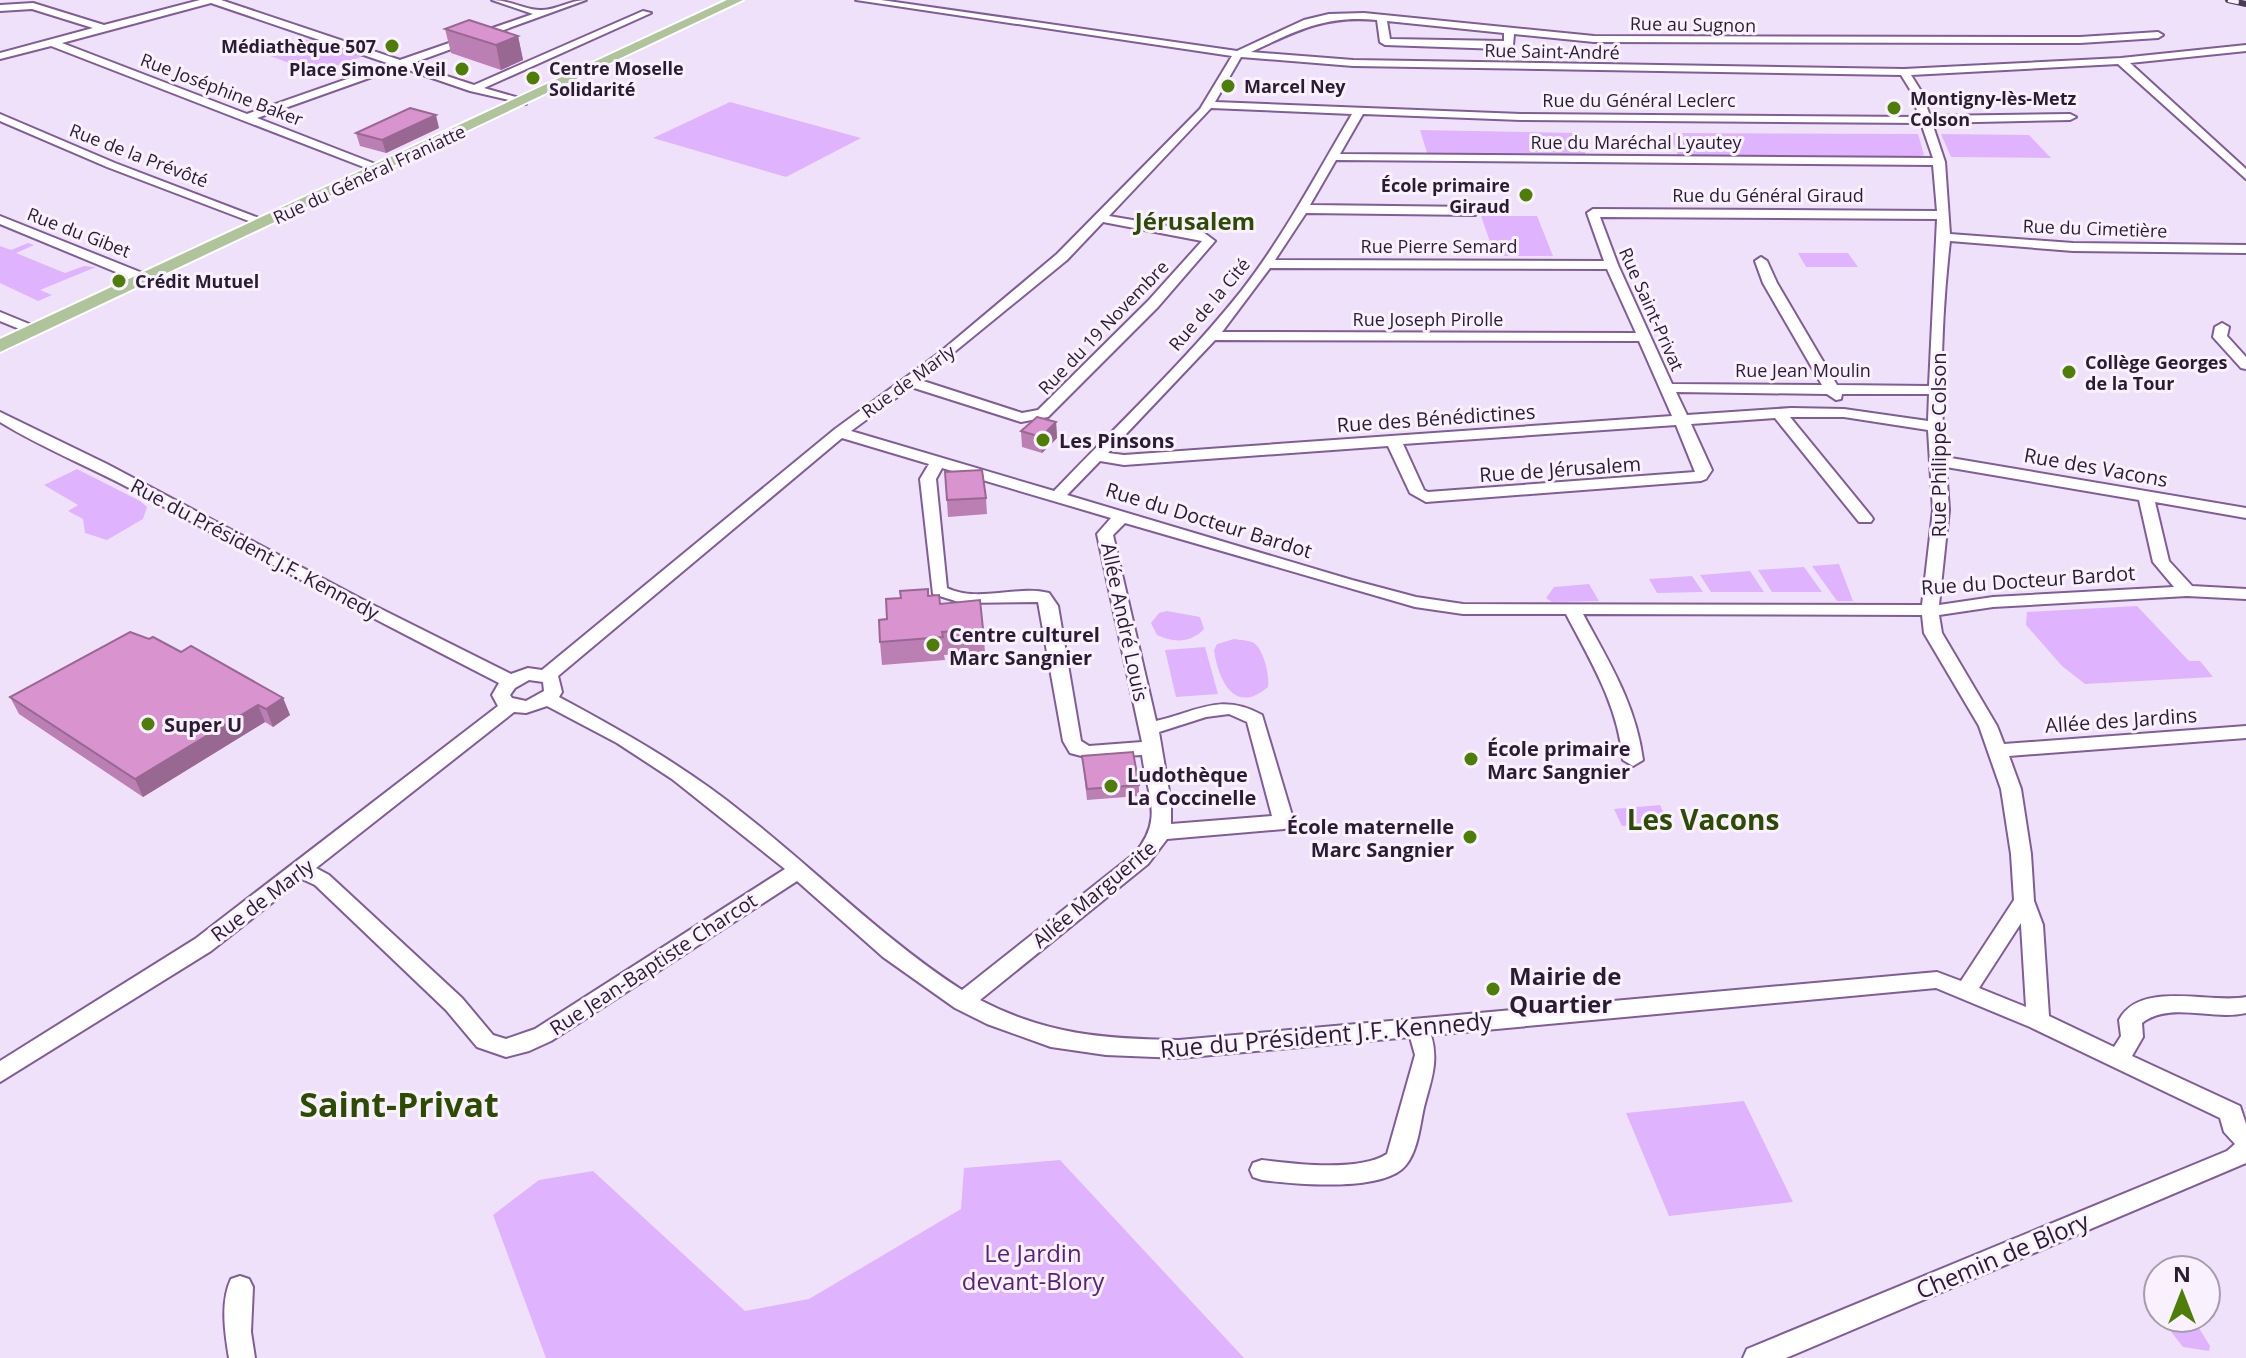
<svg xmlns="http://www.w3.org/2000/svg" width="2246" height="1358" font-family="'Open Sans',sans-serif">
<rect width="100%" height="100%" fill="#f0e1fa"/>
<!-- green -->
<path fill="#e0b3fe" d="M314,38L364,56L315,73L265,54Z
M730,102L861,138L786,177L653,138Z
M1420,130L1576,133L1587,157L1428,156Z
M1668,133L1918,134L1924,155L1911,158L1679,157Z
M1941,134L2029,135L2051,158L1951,157Z
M1481,216H1537L1553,256H1495Z
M28,243L34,245L16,253L65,273L84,266L96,267L40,290L52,295L38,301L0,283V246L11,250Z
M1798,253H1848L1858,267H1806Z
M77,469L140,501L147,507L143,519L107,540L85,533L83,519L68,511L78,505L44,485Z
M1839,564L1853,601H1837L1812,566Z
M1804,567L1822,592H1772L1758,570Z
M1750,571L1764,592H1711L1700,575Z
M1692,576L1703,592L1657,593L1649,579Z
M1589,584L1599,601L1552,602L1546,598L1554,587Z
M2137,606L2189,661H2200L2213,677L2085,684L2062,666L2026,625L2027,612Z
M1167,611L1200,617L1204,629C1191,643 1174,643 1157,635L1151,623L1159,613Z
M1234,639C1240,640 1248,640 1254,643C1264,650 1270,677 1268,687C1234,716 1218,679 1214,650L1217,644Z
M1205,647L1218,694L1176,697L1165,650Z
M1660,805L1668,822L1622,826L1614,809Z
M1744,1101L1793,1202L1669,1216L1626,1113Z
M1060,1160L1244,1358H546L493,1215L539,1180L593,1171L745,1311L809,1299L961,1209L964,1168Z
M2175,1325L2199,1328L2210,1346L2209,1351L2183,1347L2169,1329Z"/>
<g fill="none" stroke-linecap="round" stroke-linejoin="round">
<!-- minor casing -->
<g stroke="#805d96" stroke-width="4">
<path id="minor" d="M200,0H221L400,60L533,14L492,0C510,0 527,11 542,10C557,10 570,0 586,0L410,64L474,85L643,11L651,13L484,88L526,100V104L470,91L400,67L257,118L383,167V171L379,173L51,46L0,59V53L93,28L32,9L0,11V5L33,3L104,25ZM211,3L390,64L247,114L62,43Z
M856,0H881L1237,51L1304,20L1329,14L1364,13L1594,36L2080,37L2158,32L2163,35L2158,38L2080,43L1594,42L1514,34L1513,45L1501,49L1385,45L1380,42L1377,20C1325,15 1296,31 1251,52L1353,60L1904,69L2121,58L2246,45V51L2130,63L2246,169V179L2118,64L1911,75L1921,91L1930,116L2070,114L2076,117L2070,120L1932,123L1945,162L1950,234L2073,243L2246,245V253L2073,251L1950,241C1942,312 1939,387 1945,457L2246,508V518L2155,502L2169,561L2192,586L2246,589V599L2187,596L1993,607L1939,615L1942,633L1997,726L2004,744L2246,726V738L2009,756L2021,789L2031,854L2034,901L2043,925L2049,1016L2114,1047L2121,1036L2119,1020C2140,980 2209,1004 2246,997V1013C2212,1021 2170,1001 2142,1023L2143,1037L2132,1056L2240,1106L2246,1124V1163L1786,1358H1743L1747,1349L2227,1151L2235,1144L2224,1132L2220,1118L2030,1027L1936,988L1431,1035C1439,1062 1431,1080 1424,1107C1420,1125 1418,1150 1406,1165C1384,1193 1294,1184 1262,1180L1253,1177L1250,1170L1253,1163L1262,1160C1295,1164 1359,1172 1387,1154L1415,1055L1410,1037L1179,1058L1106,1055L1051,1047L987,1024L955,1008L883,957L797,881L551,1041L529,1051L506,1057L477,1047L446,1010L315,885L302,879L211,951L0,1082V1061L195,939L498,706L492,695L499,683C375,620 253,555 131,489C88,466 42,448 0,422V412L107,464L367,602L511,674L528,668L542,670L835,429L939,353L1057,254L1200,109L1232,56ZM1387,21L1504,33V41L1390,39ZM1241,57L1353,66L1901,75L1911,91L1919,117L1521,114L1215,102ZM1211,108L1352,114C1317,173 1284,236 1242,290C1185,362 1117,425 1054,491L851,431L911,387L1021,422L1048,417L1158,307L1215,241L1203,232L1109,216ZM1363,114L1521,120L1921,123L1933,158L1340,154ZM1336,160L1933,165L1937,211L1593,209L1587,213L1604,261L1275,260L1306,213L1475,215L1481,211L1475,207L1310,205ZM1600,217L1937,219L1929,386L1837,385L1777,283L1767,261L1761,257L1755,261L1763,283L1822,385L1672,384L1618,265ZM1103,222L1202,241L1148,301L1038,410L1022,413L920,380L1067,260ZM1270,268L1607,269L1636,333L1222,332ZM1215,340L1639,341L1672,416L1124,455L1108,453ZM1676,392L1827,394L1836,400L1841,399L1842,394H1929L1928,421L1844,409L1791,408L1687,415ZM1790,417H1844L1928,430L1933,510L1922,605L1463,604L1416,597L1352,580L1067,495L1100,461L1124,465L1388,446L1410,493L1426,502L1701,481L1706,479L1712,470L1691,424L1775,418L1859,522H1871L1873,519L1871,516ZM1676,425L1695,472L1428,492L1424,490L1403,444ZM842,438L929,464L920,479L933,594L962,603L1038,602L1063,741L1070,753L1089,758L1142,755C1147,795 1165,819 1134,854L962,990C883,939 818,872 744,814C686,767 624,732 559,697L562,692L558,676ZM1946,467L2139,500L2153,562L2174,587L1993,597L1939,605L1949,510ZM942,468L1111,518L1097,534L1142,742L1089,746L1081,741L1058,606L1049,593C1016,585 979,603 947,588L936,479ZM1125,523L1415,607L1463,614H1566C1591,662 1618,705 1623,760L1633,766L1643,760C1636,705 1609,662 1583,614L1922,615L1924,633L1979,726L2001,789L2011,854L2014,900L1961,981L1937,972L1179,1040C1106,1039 1047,1035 980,1000L1148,864L1167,839L1284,829L1291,827L1294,822L1262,715C1220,692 1197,712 1156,721L1113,535ZM529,680L543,682L544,691L526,701L512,698L510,695L515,688ZM547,706L617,743L672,779L785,869L535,1029L506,1039L493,1035L462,998L329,875L316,868L514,712L526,713ZM1229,714L1247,722L1272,816L1171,824V803L1159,732L1206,717ZM2021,923V925L2026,1007L1979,988Z
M0,114L115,163L272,223L262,226L107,167L0,121Z
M0,216L150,276L152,279L140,282L0,224Z
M0,312L39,328L41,331L34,335L0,321Z
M2222,323L2229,327L2227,336L2246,357V369L2241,368L2213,337L2215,327Z
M240,1276L249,1279L253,1287L251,1332L255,1358H229C225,1334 220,1302 231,1279Z"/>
</g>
<!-- major casing -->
<g stroke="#fff" stroke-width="4">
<path id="major" d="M727,0H743L0,352V339Z"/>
</g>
<!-- minor -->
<use href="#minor" fill="#fff" fill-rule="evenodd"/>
<!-- major -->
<use href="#major" fill="#afc49b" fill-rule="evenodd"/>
<!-- rail casing -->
<g stroke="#4b3c54" stroke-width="6">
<path id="rail" d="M2228,0L2246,4"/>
</g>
<!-- rail -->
<use href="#rail" stroke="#f9f1fe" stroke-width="4" stroke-dasharray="11" stroke-linecap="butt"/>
</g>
<!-- wall -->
<path fill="#bb7fb3" d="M445,29L518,36L523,60L501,70L451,53Z
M439,128L386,153L360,146L356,133Z
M1056,422L1057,438L1042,453L1022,447L1021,431Z
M945,472L986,498L987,514L948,517Z
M928,596L983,629L985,652L944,655L945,660L882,665L880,642L887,619Z
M181,652L283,698L290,715L273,727L265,722L143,797L19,714L10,697Z
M1082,756L1139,785V796L1087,800Z"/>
<!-- shaded-wall -->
<path fill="#986892" d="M518,36L523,60L501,70L496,45Z
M436,115L439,128L386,153L382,140Z
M1056,422L1057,438L1042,453L1041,437Z
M283,698L290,715L273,727L266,709Z
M258,705L265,722L143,797L135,779Z"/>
<!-- building -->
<path fill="#d994d0" stroke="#986892" stroke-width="2" d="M469,20L518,36L496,45L445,29Z
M410,108L436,115L382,140L356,133Z
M1037,417L1056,422L1041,437L1021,431Z
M982,470L986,498L947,500L945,472Z
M928,589V596L939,595L940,604L980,600L983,629L942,632L943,637L880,642L879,620L887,619L886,599L901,598L900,591Z
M130,632L149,639L153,637L181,652L191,646L283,698L266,709L258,705L135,779L10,697Z
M1133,752L1139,785L1087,789L1082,756Z"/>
<!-- markers -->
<g fill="#4e7e08" stroke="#f9f1fe" stroke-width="3">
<circle cx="392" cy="46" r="8"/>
<circle cx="462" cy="69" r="8"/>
<circle cx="533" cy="78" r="8"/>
<circle cx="1228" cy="86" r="8"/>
<circle cx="1894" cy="108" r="8"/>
<circle cx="1526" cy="195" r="8"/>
<circle cx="119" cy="281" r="8"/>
<circle cx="2069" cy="372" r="8"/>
<circle cx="1043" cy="440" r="8"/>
<circle cx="933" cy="645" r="8"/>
<circle cx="148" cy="724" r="8"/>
<circle cx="1471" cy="759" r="8"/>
<circle cx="1111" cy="786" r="8"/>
<circle cx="1470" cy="837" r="8"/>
<circle cx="1493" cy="989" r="8"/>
</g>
<g text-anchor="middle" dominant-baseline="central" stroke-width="6" stroke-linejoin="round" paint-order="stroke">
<!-- far-street labels -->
<g font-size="18" fill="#2b1c34" stroke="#f9f1fe">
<text transform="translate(1693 24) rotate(1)">Rue au Sugnon</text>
<text transform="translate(1552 51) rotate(1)">Rue Saint-André</text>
<text transform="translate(222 89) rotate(21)">Rue Joséphine Baker</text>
<text x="1639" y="100">Rue du Général Leclerc</text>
<text x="1636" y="142">Rue du Maréchal Lyautey</text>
<text transform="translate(139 155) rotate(21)">Rue de la Prévôté</text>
<text transform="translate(369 174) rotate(-25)">Rue du Général Franiatte</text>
<text x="1768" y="195">Rue du Général Giraud</text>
<text transform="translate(2095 228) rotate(2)">Rue du Cimetière</text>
<text transform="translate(79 232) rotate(21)">Rue du Gibet</text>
<text x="1439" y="246">Rue Pierre Semard</text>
<text transform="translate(1209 304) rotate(-50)">Rue de la Cité</text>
<text transform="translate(1652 309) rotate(66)">Rue Saint-Privat</text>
<text x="1428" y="319">Rue Joseph Pirolle</text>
<text transform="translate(1103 327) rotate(-46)">Rue du 19 Novembre</text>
<text x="1803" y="370">Rue Jean Moulin</text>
<text transform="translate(908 381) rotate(-36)">Rue de Marly</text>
</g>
<!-- far-poi labels -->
<g font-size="18" font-weight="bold" fill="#2b1c34" stroke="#f9f1fe" text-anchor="start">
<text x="376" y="46" text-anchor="end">Médiathèque 507</text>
<text x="549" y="68">Centre Moselle<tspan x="549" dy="21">Solidarité</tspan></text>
<text x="446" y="69" text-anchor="end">Place Simone Veil</text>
<text x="1244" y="86">Marcel Ney</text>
<text x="1910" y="98">Montigny-lès-Metz<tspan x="1910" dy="21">Colson</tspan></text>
<text x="1510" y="185" text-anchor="end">École primaire<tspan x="1510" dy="21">Giraud</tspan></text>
<text x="135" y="281">Crédit Mutuel</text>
<text x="2085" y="362">Collège Georges<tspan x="2085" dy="21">de la Tour</tspan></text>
</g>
<!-- street labels -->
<g font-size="20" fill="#2b1c34" stroke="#f9f1fe">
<text transform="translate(1436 418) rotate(-4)">Rue des Bénédictines</text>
<text transform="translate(1938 445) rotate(-90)">Rue Philippe Colson</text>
<text transform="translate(2096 467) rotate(10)">Rue des Vacons</text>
<text transform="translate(1560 469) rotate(-4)">Rue de Jérusalem</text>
<text transform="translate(1209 520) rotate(17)">Rue du Docteur Bardot</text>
<text transform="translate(255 549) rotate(28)">Rue du Président J.F. Kennedy</text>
<text transform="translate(2028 580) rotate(-4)">Rue du Docteur Bardot</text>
<text transform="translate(1125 622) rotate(78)">Allée André Louis</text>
<text transform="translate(2121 720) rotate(-4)">Allée des Jardins</text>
<text transform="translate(1094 894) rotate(-40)">Allée Marguerite</text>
<text transform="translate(262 900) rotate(-37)">Rue de Marly</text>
<text transform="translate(653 964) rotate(-33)">Rue Jean-Baptiste Charcot</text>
</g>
<!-- poi labels -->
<g font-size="20" font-weight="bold" fill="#2b1c34" stroke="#f9f1fe" text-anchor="start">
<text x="1059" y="440">Les Pinsons</text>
<text x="949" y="634">Centre culturel<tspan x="949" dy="23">Marc Sangnier</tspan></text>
<text x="164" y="724">Super U</text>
<text x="1487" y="748">École primaire<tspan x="1487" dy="23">Marc Sangnier</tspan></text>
<text x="1127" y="774">Ludothèque<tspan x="1127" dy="23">La Coccinelle</tspan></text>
<text x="1454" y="826" text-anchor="end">École maternelle<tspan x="1454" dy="23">Marc Sangnier</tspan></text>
</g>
<!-- far-district labels -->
<g font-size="24" font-weight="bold" fill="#2d4b03" stroke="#f9f1fe">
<text x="1195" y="220">Jérusalem</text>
</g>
<!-- near-poi labels -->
<g font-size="24" font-weight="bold" fill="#2b1c34" stroke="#f9f1fe" text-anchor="start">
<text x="1509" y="975">Mairie de<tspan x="1509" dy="28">Quartier</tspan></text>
</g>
<!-- near-street labels -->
<g font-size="24" fill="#2b1c34" stroke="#f9f1fe">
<text transform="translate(1326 1034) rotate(-5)">Rue du Président J.F. Kennedy</text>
<text transform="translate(2002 1255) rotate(-23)">Chemin de Blory</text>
</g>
<!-- near-park labels -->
<g font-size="24" fill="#592177" stroke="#f9f1fe">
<text x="1033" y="1252">Le Jardin<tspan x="1033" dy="28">devant-Blory</tspan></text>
</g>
<!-- district labels -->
<g font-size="28" font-weight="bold" fill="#2d4b03" stroke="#f9f1fe">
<text x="1703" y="819">Les Vacons</text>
</g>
<!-- near-district labels -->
<g font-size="34" font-weight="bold" fill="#2d4b03" stroke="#f9f1fe">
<text x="399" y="1104">Saint-Privat</text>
</g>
</g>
<!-- north arrow -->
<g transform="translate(2182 1294)"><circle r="38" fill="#f9f1fe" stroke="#a79cad" stroke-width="2"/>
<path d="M0-6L14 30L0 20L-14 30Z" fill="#4e7e08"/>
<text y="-12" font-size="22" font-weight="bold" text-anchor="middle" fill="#2b1c34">N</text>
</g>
</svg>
